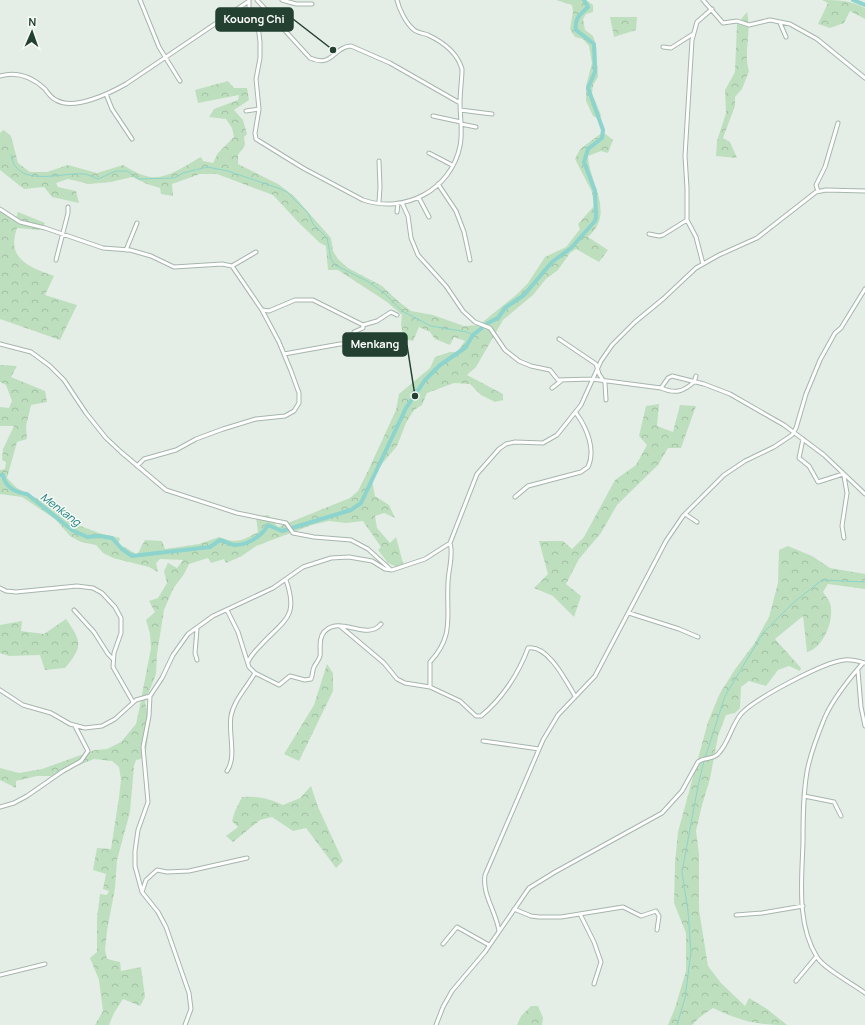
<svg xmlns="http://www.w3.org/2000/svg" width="865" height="1025" font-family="Manrope,sans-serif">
<defs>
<pattern id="forest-crowns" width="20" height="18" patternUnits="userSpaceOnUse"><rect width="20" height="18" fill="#bddfbe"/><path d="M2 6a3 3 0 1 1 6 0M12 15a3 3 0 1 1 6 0" fill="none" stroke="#a2c0a4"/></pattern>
</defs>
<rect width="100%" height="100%" fill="#e4eee7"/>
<!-- forest -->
<path fill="url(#forest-crowns)" d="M556,0H586L593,5V12L586,14L583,19L585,30L593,36L596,45L598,77L593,85L592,94L601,115L599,119L593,116L586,101V86L592,63L589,46L583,39L575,37L570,29L573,12L572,5Z
M822,0C837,0 851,0 865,8V19L850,11L844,23L830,28L818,24L828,3Z
M747,12C752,32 743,53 749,71L742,89L735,97V106L723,138L730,142L737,158L716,156L717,141L726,113L725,90L735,72L737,24Z
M610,17H637L636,30L614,37Z
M228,81L234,88H247L249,100L234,110L243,120L247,134L244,137L245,145L238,155V164L278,184L294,196L331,238L333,251L338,259L348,268L382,286L398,301L411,311L433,315L464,326L479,325L516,295L528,283L545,257L566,247L580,229L578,224L594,206L592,192L575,159L580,149L603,132L613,140L608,153L601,151L588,156C589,183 616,213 588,237L608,250L599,262L576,249L570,253L558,270L546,279L533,295L503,320L476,367L467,375L503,394V400L495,402L481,395L470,384L454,383L427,393L422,405L414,410L406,423L397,446L377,470L372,480L375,496L389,505L395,518L384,513L375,516L377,528L390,543L396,537L403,563L399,568L388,563L378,550L381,547L363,521L346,523L329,521L312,525L256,546L242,556L226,563L224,559L211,563L208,558L189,564L184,574L173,589L164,610L157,654L156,674L145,702L150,722L145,758L136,760L134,766L130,812L117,860L115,888L107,931L105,950L107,959L120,962L121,971L141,967L145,997L140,1006L123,999L114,1013L109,1025H95L103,1011L99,980L90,958L97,952V918L100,894L107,895L109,891L103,889L106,874L93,870L97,848L111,849L119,797L121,780L119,767L112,761L94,759L51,776H37L16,781V788L0,780V768L19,773L42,769L95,750L107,749L121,742L136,724L139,710L151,648L150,634L146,620L155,612L149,601L158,598L167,583L164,571L168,563L177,568L183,560L160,559L156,563L158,572L149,567L113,558L103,553L96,545L81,542L70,536L55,519L22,497L0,494V470L5,469L6,462L2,460L3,449L14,426H0V407L9,408L12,401L6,385L0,382V365L17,366L11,377L45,391L47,402L31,405L26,426L27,439L17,442L7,478L17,488L49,505L65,520L99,533L120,538L118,546L125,547L137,555L145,540L162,541L165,549L199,544L219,537C237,544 242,541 258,532L256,517L268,515L278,527L350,498L358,491L368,471L396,410L399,394L430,368L435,357L450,352H457L465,341L454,337L450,345L435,339L430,332L419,327L413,341L404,339L401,325L402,315L387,302L338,270H328L326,246L320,243L299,223L273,195L217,174H200L172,184L173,196L161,194L160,188L147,184L132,177L111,182L89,184L68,179L56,183L58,187L76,191L79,203L52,197L44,187L24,189L0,170V133L4,130L11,136L18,163L30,172H47L68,165L97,173L123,165C130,169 138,174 146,176C164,182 186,165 201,157L203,161L213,163L218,153L234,137L232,128L226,119L209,117L214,109L238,100L239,95L198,103L195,90Z
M0,210L15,221L18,212L45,223L40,230L17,228C6,259 29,267 54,276L45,295L77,305L60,340L0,319Z
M659,404L657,426L673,432L680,405L696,406L681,448H668L658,465L617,505L601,533L579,559L566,584L581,596L574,617L553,596L534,588L548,574L539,541H563L572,549L584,537L615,480L636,465L647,445L639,436L646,406Z
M788,546L812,556L830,568L865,574V589L828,584L823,592C825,595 828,599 830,603C835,618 824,648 807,652L803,616L775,639L801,668L800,671L789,666L778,670L766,686L749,681L741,687L740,708L735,713L726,715L718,736L710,779L702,805L696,831L699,854V910L708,966L721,983L745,1006L749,998L767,1009L787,1025C755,1025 741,1021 713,1008L700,1017L692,1025H668L675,1008L686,971V933L674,903L675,863L678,832L708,722L720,693L736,668L754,644L769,617L778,583L779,550Z
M66,619C82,642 83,646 65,668L45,670L40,655L9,656L0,653V625L22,621L21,631L44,634Z
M327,664L333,673V691L299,761L284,754L314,705Z
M311,786L318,807L343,861L336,868L306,828L293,831L272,817L260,820L233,842L226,836L238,827L232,821L235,811L242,797C257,796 269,798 283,805L300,798Z
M531,1006H538L543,1018L542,1025H517L521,1016Z"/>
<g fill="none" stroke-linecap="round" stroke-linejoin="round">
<!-- stream -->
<path stroke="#8cd4cd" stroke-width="1" d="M11,155C16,189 61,172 83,174C88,174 93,177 98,179L116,171H127L139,179L174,178L183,173L207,167L228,171L278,188L287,192L308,213L313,224L327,238L331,259L335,265L367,281L384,293L402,311L431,326L467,332L473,335
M705,758L725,696L763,633L793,603L822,580L865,582
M677,1025L685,998L691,952L688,911L682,872L698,786L704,761"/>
<!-- river -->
<path stroke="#8cd4cd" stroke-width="4" d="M853,0L865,5
M0,475H3C5,487 16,493 27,494L72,530L87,537L99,536L112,538L122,549L132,556L210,547L220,540C225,541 230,545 235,545C248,545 262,536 268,525L282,531L351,510L361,503L406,408L425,380L440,365L465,348L473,335L488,323L498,318L505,308L524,295L552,262L571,248L595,221L596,217L595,191L584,162L588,149L602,138L603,130L588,88L595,72L594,44L576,30C574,18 581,14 588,7L584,0"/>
<!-- minor casing -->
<g stroke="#a6b6ad" stroke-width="5">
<path id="minor" d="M140,0L159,47L180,81
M257,0L310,58C333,68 333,47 351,46L390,63L460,103
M282,0L296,4H312
M703,0L723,23L737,21L749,25L770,20L790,24L817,39L865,78
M249,1V7L258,25L260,42V58L256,79L259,109L255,133L256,139L303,168L363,200C405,214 451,190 460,146C463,132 460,116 460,103C460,91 462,80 462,69C457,52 443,42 428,35C423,33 417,33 413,29C406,23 399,9 397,0
M780,23L786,37
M663,47L671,48L693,34
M0,76C18,71 32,77 45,89C48,93 51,98 56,100C74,111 110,93 126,84L249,1
M106,94L112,109L132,139
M460,110L492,114
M246,111L259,109
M433,116L461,122
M461,124L476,127
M429,153L452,165
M438,184L456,211L464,232L470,260
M818,191L816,185L825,167L838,123
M419,198L429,217
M379,202L380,187L379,161
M402,203L408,216L411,238L418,255L446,286L463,311L475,322L490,328L505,350L519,361L531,366L550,370L558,380L592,379L661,388L668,378L672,376L704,384L730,394L784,425L824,455L865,494
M0,209L20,222L45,228L103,248L130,250L151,256L174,267L222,264L232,266L256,252
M397,212L398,203
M649,234L659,236L663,235L687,220
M126,250L137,223
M56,260L68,213V207
M703,264L696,237L687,220V188L685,156L692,40L697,22L712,9
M262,310L269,311L295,300H313L363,325L377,321L391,312L397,315
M559,339L596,364L599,374L605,383L606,400
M0,344L31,352L50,366L64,380L86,413L106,438L121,452L166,490L237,513L286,523L293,533L314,537L351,540L368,549L390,569
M284,354L340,344H354V332L363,328V325
M552,388L561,381
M661,388C675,394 683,392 694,382L696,376
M803,439L799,458L809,466L818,482L843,474
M137,466L144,459L176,450L196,439L223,429L256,419L285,416L294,411L299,403V393L291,371L279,342L262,310L232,266
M515,497L528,486L581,472L588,467C596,450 587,428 576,413
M685,514L697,522
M844,538L842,526L847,493L844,476
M0,588L6,591L16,592L77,586L93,588L102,593L115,607L121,618V633L114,653L113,667L133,702
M74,610L94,632L108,654L113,659
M227,610L238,632L249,667L255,673L279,685L290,676L305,680L311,679C313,675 312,671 314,667C316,663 319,660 320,656C321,649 318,639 324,632C340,614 366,642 381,624
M629,613L679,629L698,637
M340,626L384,663L397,679L405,683L430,687V662C455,635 446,616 448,583C448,570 454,556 450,543
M197,629L195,653L197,660
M248,662C251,655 255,651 261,645C285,619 299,617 286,580
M863,663C849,679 834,697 825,717C818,734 810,754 807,772C803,795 803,818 803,842C802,879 796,923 817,957C823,968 853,984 865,993
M858,671L861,707L865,726
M430,687L460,701L476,716H481C502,699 519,673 528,648C548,644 567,683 575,696
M0,690L23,705L51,713L70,724L85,728L102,726L115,719L136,700L150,696L162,678L173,655L188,634L213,616L273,588L303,567L331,558L349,557L372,561L385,569L392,570L425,559L450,543L477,474L499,449L506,444L515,442L543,443L557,435L581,405L601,361L612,345L635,322L663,299L696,268L719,255L757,238L816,192L826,190L865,191
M150,696L149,716L143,747L148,802L138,830L135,851V866L142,892L158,912L166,927L189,993L191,1009L185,1025
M483,741L539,749
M227,771C237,757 228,733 231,716C234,700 247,687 255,673
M804,796L834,802L841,816
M0,807L14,803L27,796L63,771L81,761L88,751L75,726
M142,892L146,880L157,870L167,872L189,871L247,858
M514,909L531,916L539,917H561L623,907L641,916L656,911L659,916L657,930
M580,914L594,942L601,962L594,984
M736,915L762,913L803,906
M499,931C496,911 482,895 485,875L543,740L558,715L595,676L666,541L683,516L724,475L745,461L774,447L792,435L796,428L806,394L820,360L835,333L841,328L865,289
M443,944L457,927L489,945
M0,975L45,964
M796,981L816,957
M436,1025L443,1007L452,991L485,952L529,888L555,872L662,813L682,791L698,762C704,757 712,760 718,754C729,743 731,726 741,714C754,699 824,662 844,660C851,659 858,661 865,663"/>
</g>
<!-- minor -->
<use href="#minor" stroke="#fff" stroke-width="3"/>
</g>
<g text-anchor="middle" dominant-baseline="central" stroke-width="3" stroke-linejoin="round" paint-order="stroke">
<!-- water labels -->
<g font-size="11" font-style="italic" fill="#1b7e76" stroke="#f5faf6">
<text transform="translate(61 509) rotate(37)">Menkang</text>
</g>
</g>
<!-- callouts -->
<path fill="none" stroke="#234031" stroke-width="1.5" d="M333 50L293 19M415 396L407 345"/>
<g fill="#234031" stroke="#f5faf6" stroke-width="1.5">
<circle cx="333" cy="50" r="4"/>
<circle cx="415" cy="396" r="4"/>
</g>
<g fill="#234031" stroke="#234031" stroke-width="1.5">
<rect x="216" y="8" width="77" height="23" rx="4"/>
<rect x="343" y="333" width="64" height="23" rx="4"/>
</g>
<g font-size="11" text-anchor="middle" font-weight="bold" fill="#fff">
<text x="254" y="23">Kouong Chi</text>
<text x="375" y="348">Menkang</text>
</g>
<!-- north arrow -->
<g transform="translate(32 32) rotate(2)" stroke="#f5faf6" stroke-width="3" paint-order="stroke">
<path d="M0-3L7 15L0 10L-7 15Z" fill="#234031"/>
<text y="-6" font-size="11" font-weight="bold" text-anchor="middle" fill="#234031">N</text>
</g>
</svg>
